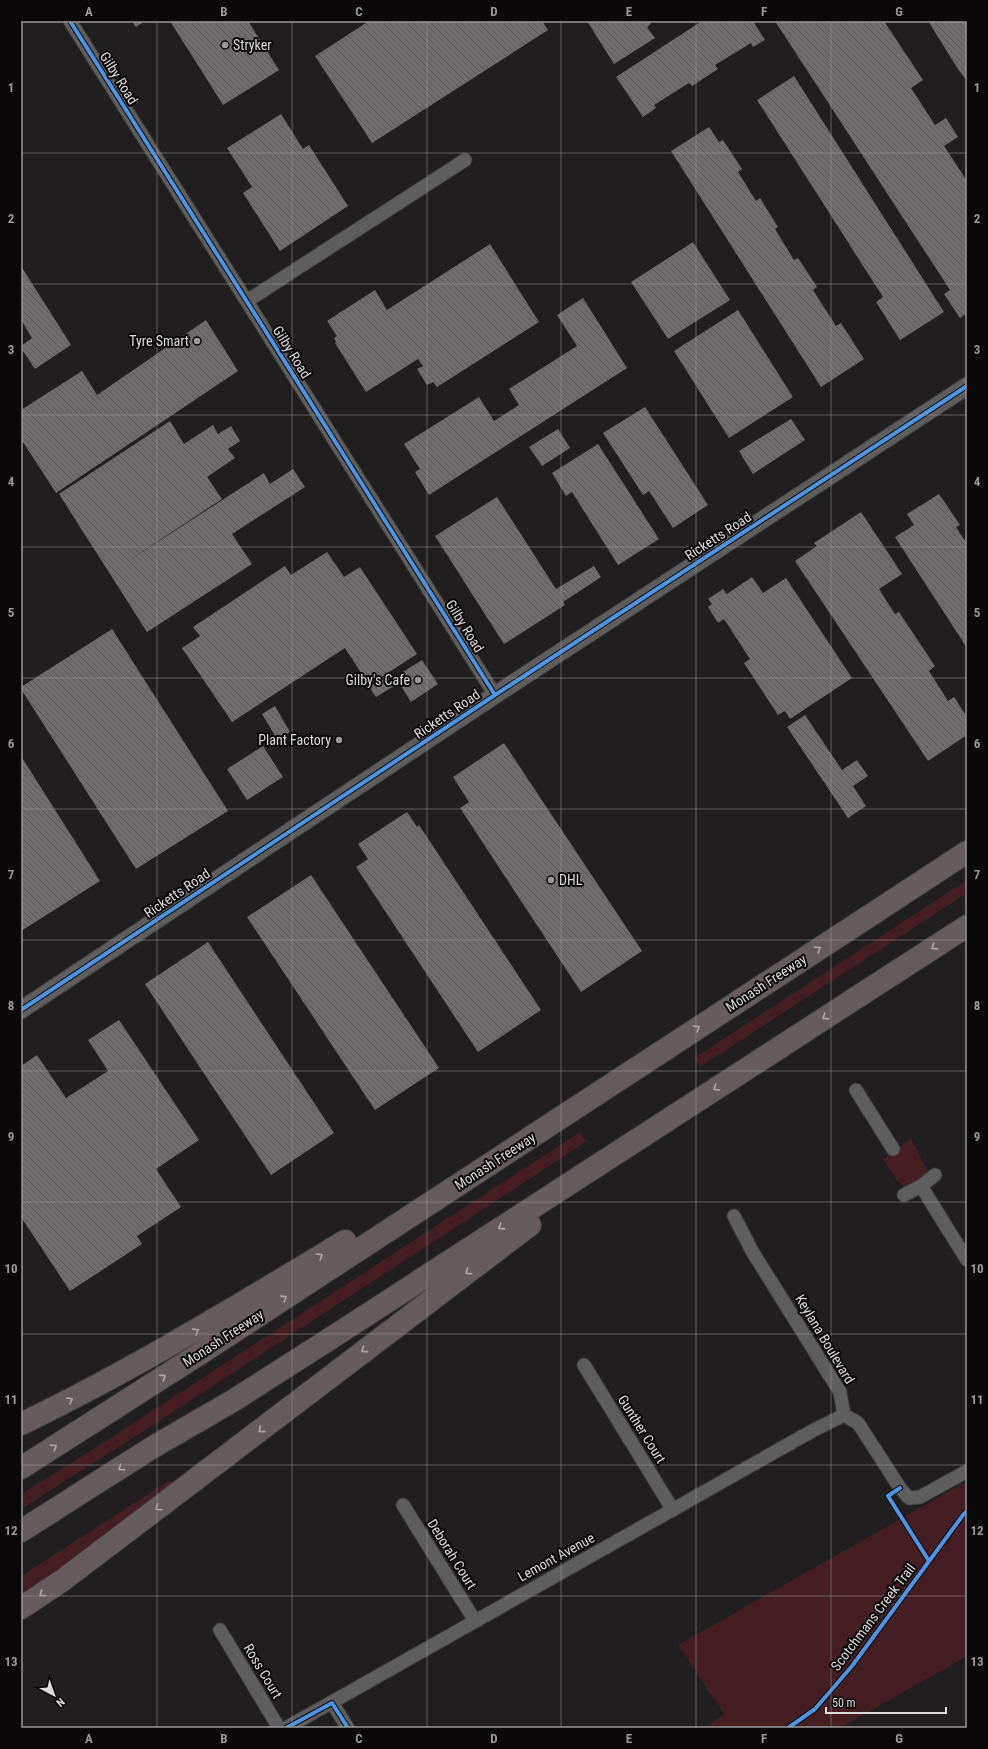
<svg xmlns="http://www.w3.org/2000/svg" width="988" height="1749" font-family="'Roboto Condensed',sans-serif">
<defs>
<pattern id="building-back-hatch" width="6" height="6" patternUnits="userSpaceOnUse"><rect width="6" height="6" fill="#6f6d6d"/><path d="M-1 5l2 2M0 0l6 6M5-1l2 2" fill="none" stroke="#5b5959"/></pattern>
</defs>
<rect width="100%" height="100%" fill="#211e1f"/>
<!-- green -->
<path fill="#441e22" d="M967,880V893L700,1067L694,1058Z
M580,1132L586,1142L147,1429L21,1509V1494L95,1448Z
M911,1139L929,1173L907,1188L897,1181L883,1159Z
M170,1480L174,1486L21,1597V1576Z
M967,1481V1656L840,1728H704L724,1714L678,1645Z"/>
<!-- building -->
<path fill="url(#building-back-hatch)" d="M132,21H145L136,27Z
M170,21H248L279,70L223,105Z
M369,21H542L548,30L372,143L315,56Z
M587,21H649L651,24L647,27L655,38L614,64Z
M702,21H753L765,40L753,47L751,43L715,65L718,69L692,86L689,83L654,105L656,108L643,117L616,77Z
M775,21H884L923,80L911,88L935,125L946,118L958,137L944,146L967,181V313L960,318L944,294L950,290Z
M928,21H967V81L958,69Z
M794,76L944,312L900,340L876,302L883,297L757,100Z
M281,114L303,149L309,145L348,206L280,251L243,193L252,187L227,148Z
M709,127L719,142L723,140L742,169L738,172L756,201L760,198L778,227L775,229L794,260L798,258L817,287L813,290L836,326L841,323L864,359L821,387L671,151Z
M693,242L730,300L668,339L631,282Z
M490,244L539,322L437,387L433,382L427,385L417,369L423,366L418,359L366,392L335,343L336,342L334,338L337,336L327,321L375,290L387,310Z
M21,266L71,345L35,369L21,348V346L32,338L21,320Z
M583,298L627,368L429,495L415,472L420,469L404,444L479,397L494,421L519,405L509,389L577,346L557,315Z
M738,310L793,397L729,438L674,351Z
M206,320L238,371L56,493L21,439V410L82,371L97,395Z
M645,407L708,505L673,528L649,491L643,495L603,433Z
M791,419L805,440L753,474L739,451Z
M170,421L184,444L213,425L218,434L231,426L240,441L228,449L235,458L207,477L222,499L119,567L264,473L270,484L293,469L305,487L232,534L252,564L147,632L59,494Z
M558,429L570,448L542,466L529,447Z
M598,444L659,539L618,565L572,492L566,496L552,473Z
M939,494L960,525L956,527L967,544V648L895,537L914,525L907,514Z
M497,497L556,589L594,566L601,577L563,602L565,605L504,644L435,536Z
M861,512L902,574L879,589L895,614L899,612L935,666L929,671L948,701L954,697L967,717V735L928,761L795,561L817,546L814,543Z
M327,552L344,577L360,567L417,654L369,685L345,648L232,722L182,648L200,636L193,627L285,566L291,575Z
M752,577L763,593L786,578L852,678L790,719L785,711L778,715L744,663L750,659L724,619L718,623L708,607L712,604L708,599L723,589L727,594Z
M112,629L228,811L136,869L21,689V687Z
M422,660L438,684L411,702L401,686L404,684L398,675Z
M387,676L394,686L376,697L369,687Z
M275,706L290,732L277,739L262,714Z
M805,715L842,770L857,760L868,776L853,786L866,806L848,818L787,727Z
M504,743L642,951L581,992L460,808L469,802L453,777Z
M263,746L283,777L247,800L227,769Z
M21,756L100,881L21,931Z
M407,812L417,827L419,825L541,1010L478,1052L356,867L368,859L358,844Z
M311,875L439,1068L375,1110L247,917Z
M208,942L334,1133L271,1175L145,984Z
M119,1020L199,1140L156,1169L181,1207L137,1236L142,1244L70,1291L21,1217V1066L37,1055L66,1098L108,1071L88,1040Z"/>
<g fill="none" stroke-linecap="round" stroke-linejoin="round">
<!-- minor casing -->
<g stroke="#3c3a3b" stroke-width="15">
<path id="minor" d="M70,21L495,695
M247,301L465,160
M856,1090L893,1149
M921,1186L967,1260
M904,1195L921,1186L935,1175
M734,1216L752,1251L840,1392L844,1415L858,1423L900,1488L909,1498L920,1497L967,1471
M584,1365L673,1510
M403,1505L475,1621
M220,1630L279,1728
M332,1703L348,1728
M286,1728L812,1431L844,1415"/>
</g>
<!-- tertiary casing -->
<g stroke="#3c3a3b" stroke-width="19">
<path id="tertiary" d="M21,1010L495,695L967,386"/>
</g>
<!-- motorway casing -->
<g stroke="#3c3a3b" stroke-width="24">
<path id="motorway" d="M21,1424C133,1370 239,1305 345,1241
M21,1468L204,1351L967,852
M21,1531L153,1447L231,1402L325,1342L967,926
M21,1608L63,1580L146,1517L530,1225"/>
</g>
<!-- minor -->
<use href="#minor" stroke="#5f5e5e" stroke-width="13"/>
<!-- tertiary -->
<use href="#tertiary" stroke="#5f5e5e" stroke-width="17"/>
<!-- motorway -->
<use href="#motorway" stroke="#665c5d" stroke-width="22"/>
<!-- cycleway casing -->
<g stroke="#0a0808" stroke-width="6">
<path id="cycleway" d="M70,21L495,695
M21,1010L495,695L967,386
M900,1488L888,1496L929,1561
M286,1728L332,1703L348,1728
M788,1728L815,1709L852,1666L963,1515L967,1511"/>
</g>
<!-- cycleway -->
<use href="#cycleway" stroke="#4d94e3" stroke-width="4"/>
</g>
<!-- one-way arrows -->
<defs><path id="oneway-chevron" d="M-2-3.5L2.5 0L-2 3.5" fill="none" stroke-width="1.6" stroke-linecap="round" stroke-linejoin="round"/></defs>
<g stroke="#ada8a8">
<use href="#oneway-chevron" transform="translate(934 947) rotate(147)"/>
<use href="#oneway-chevron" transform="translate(818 949) rotate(-33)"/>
<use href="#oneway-chevron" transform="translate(825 1017) rotate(147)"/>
<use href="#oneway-chevron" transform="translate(697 1028) rotate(-33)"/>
<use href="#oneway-chevron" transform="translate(716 1088) rotate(147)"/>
<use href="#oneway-chevron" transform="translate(501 1227) rotate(147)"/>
<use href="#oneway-chevron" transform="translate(320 1256) rotate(-31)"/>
<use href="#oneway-chevron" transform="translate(468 1272) rotate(143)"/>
<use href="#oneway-chevron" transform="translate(284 1298) rotate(-33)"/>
<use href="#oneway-chevron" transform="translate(196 1331) rotate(-31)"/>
<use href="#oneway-chevron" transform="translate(364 1350) rotate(143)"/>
<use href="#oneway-chevron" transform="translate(163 1377) rotate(-33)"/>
<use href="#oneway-chevron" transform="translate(70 1400) rotate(-29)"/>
<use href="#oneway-chevron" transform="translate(261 1430) rotate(143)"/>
<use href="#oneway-chevron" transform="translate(54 1447) rotate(-33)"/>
<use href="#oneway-chevron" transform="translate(121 1468) rotate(147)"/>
<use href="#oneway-chevron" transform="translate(158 1508) rotate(143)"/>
<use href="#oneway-chevron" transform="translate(42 1594) rotate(146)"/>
</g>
<!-- grid -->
<path fill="none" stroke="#9b9899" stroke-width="1" stroke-opacity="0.55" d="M157,21V1728M292,21V1728M427,21V1728M561,21V1728M696,21V1728M831,21V1728M21,153H967M21,284H967M21,415H967M21,547H967M21,678H967M21,809H967M21,940H967M21,1071H967M21,1202H967M21,1334H967M21,1465H967M21,1596H967"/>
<!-- markers -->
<g fill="#9b9899" stroke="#0a0808" stroke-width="1.5">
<circle cx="225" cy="45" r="4"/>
<circle cx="197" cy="341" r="4"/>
<circle cx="418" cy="680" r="4"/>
<circle cx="339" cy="740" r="4"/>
<circle cx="551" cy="880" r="4"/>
</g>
<g text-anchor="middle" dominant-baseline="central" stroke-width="4" stroke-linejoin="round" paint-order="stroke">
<!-- poi labels -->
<g font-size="14" fill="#dddada" stroke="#0a0808" text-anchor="end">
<text x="233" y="45" text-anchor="start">Stryker</text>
<text x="189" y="341">Tyre Smart</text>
<text x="410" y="680">Gilby's Cafe</text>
<text x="331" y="740">Plant Factory</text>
<text x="559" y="880" text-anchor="start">DHL</text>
</g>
<!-- street labels -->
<g font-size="14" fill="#dddada" stroke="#0a0808">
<text transform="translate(119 78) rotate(58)">Gilby Road</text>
<text transform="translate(292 352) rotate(58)">Gilby Road</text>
<text transform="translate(718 536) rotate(-33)">Ricketts Road</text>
<text transform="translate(465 626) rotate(58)">Gilby Road</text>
<text transform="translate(447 714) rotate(-34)">Ricketts Road</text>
<text transform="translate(177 893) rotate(-34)">Ricketts Road</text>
<text transform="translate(766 983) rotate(-33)">Monash Freeway</text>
<text transform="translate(495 1161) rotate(-33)">Monash Freeway</text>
<text transform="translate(223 1338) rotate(-33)">Monash Freeway</text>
<text transform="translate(825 1339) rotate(59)">Keylana Boulevard</text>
<text transform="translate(642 1429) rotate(58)">Gunther Court</text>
<text transform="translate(452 1554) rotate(58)">Deborah Court</text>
<text transform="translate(556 1557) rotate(-29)">Lemont Avenue</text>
<text transform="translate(873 1617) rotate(-53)">Scotchmans Creek Trail</text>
<text transform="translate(263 1671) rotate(59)">Ross Court</text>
</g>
</g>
<!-- border -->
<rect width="988" height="1749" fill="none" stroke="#0a0808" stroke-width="44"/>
<!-- north arrow -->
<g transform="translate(54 1695) rotate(139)" stroke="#0a0808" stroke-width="3" paint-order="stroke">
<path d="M0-3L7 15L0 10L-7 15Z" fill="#dddada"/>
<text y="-6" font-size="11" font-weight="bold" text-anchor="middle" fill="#dddada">N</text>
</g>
<!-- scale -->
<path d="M826 1707v6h120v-6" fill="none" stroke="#dddada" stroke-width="2"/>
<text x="832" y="1707" font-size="12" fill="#dddada" stroke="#0a0808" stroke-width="3" paint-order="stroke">50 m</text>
<rect x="22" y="22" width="944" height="1705" fill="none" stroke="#9b9899" stroke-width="1.5"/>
<g font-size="13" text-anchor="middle" font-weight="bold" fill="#9b9899">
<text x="89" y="16">A</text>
<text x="224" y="16">B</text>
<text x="359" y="16">C</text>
<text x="494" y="16">D</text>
<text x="629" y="16">E</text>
<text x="764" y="16">F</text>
<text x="899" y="16">G</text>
<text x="11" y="92">1</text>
<text x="977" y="92">1</text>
<text x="11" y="223">2</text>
<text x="977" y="223">2</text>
<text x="11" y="354">3</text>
<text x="977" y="354">3</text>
<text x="11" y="486">4</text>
<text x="977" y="486">4</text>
<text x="11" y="617">5</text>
<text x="977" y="617">5</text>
<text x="11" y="748">6</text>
<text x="977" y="748">6</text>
<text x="11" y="879">7</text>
<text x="977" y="879">7</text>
<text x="11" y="1010">8</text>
<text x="977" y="1010">8</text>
<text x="11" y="1141">9</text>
<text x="977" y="1141">9</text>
<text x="11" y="1273">10</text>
<text x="977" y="1273">10</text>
<text x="11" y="1404">11</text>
<text x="977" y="1404">11</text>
<text x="11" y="1535">12</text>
<text x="977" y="1535">12</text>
<text x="11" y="1666">13</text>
<text x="977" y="1666">13</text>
<text x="89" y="1743">A</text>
<text x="224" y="1743">B</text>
<text x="359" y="1743">C</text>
<text x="494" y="1743">D</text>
<text x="629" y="1743">E</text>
<text x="764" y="1743">F</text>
<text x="899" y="1743">G</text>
</g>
</svg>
